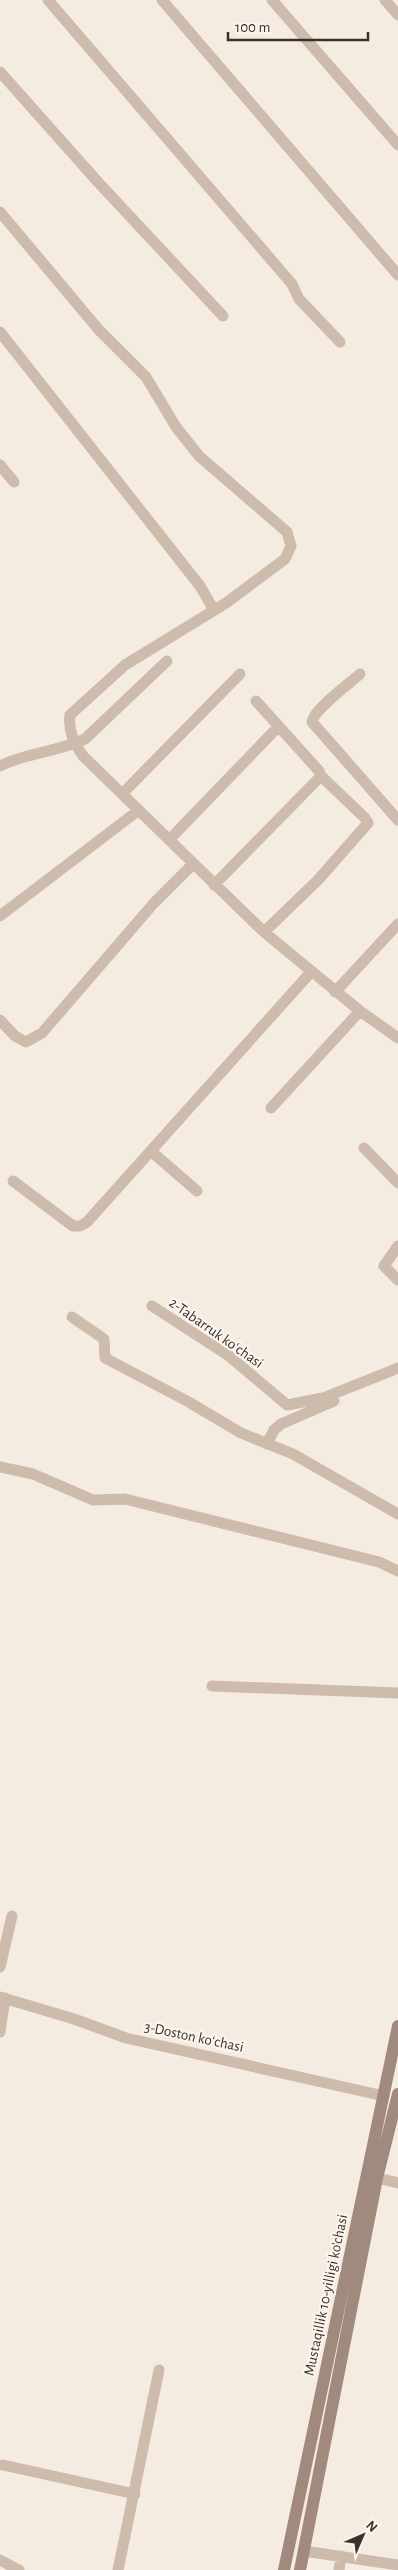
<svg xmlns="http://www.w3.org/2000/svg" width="398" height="2570" font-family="'Alegreya Sans',sans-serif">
<rect width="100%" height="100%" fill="#f4ebe1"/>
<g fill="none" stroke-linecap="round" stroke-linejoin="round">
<!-- street -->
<path stroke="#cdbbac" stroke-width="11" d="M48,0L292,284L299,299L340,342
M162,0L398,275
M272,0L398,145
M385,0L398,15
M0,72L97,181L223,316
M0,212L99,330L146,377L176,427L199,456L287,532L291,546L285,559L226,603L125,665L70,715C68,731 74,743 83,756L264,932L360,1011L398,1038
M0,332L200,586L214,610
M0,465L14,482
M360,674C349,684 314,709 312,722L398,820
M0,766C28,752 58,752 85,739L167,661
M122,794L240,674
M169,840L278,727
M214,885L321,776L319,771L256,701
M0,916L139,810
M264,932L318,880L368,823L365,818L321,776
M335,992L398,924
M0,1020L15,1036L26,1042L42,1033L154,903L193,864
M271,1108L360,1011
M364,1148L398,1183
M152,1152L197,1191
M13,1181L73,1226H80L87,1222L311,972
M398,1246L384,1266L398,1280
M152,1306L229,1356L287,1405L323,1398L398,1368
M72,1317L104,1339L105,1358L187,1401L241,1433L293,1454L398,1514
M267,1444L274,1430L281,1424L334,1401
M0,1467L33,1474L93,1500L125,1499L379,1562L398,1571
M212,1686L398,1693
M0,1967L12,1916
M0,1997L74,2019L126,2038L384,2096
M0,2032L5,1998
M377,2178L398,2183
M3,2465L135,2494
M304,2551L398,2565
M0,2560L19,2570
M118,2570L159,2370
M339,2570L341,2556"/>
<!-- secondary -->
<path stroke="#a18a7d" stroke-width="12" d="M284,2570L398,2026
M300,2570L377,2178L398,2094"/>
</g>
<g text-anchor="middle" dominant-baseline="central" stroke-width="4.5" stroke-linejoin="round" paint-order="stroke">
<!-- street labels -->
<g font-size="15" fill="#3b302b" stroke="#fbf5ee">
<text transform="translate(216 1333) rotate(35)">2-Tabarruk koʻchasi</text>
<text transform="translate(194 2037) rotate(12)">3-Doston koʻchasi</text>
<text transform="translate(326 2295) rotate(-78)">Mustaqillik 10-yilligi ko'chasi</text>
</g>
</g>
<!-- north arrow -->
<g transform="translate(363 2535) rotate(45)" stroke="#fbf5ee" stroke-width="4" paint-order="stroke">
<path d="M0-4L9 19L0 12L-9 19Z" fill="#3b302b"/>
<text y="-8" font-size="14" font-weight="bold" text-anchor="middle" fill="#3b302b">N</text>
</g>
<!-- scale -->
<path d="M228 32v8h140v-8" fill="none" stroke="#3b302b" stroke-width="2.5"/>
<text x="235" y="32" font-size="15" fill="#3b302b" stroke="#fbf5ee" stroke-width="4" paint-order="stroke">100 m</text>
</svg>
